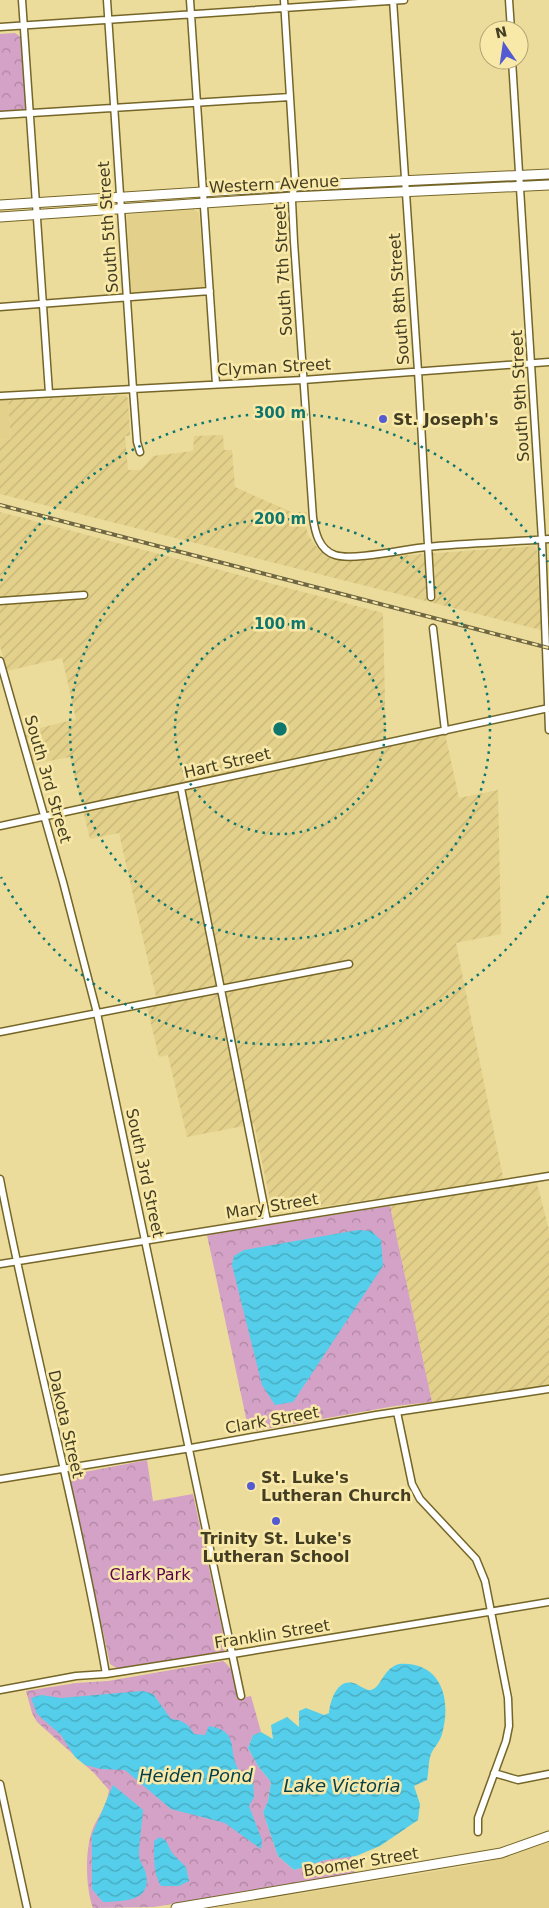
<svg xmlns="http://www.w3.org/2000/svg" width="549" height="1908" font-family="'DejaVu Sans',sans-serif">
<defs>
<pattern id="industrial-furrows" width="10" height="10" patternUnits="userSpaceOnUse" patternTransform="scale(1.25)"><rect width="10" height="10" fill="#e3d18b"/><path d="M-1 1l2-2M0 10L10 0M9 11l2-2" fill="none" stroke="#c4b478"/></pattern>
<pattern id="park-crowns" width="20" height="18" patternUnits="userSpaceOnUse" patternTransform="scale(1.25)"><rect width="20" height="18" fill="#d4a2c7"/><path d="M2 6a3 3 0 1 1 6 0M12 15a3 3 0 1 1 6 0" fill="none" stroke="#ae85a1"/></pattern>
<pattern id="water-waves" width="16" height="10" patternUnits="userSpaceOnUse" patternTransform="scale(1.25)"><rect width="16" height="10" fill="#54ceea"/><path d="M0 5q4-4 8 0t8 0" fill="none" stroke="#47a8bd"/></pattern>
</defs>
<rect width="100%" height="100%" fill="#ebdc9c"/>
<!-- built -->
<path fill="#e3d18b" d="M192,208L199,213L205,289L131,294L127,215Z
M0,400H8L11,439L0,440Z
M549,1842V1908H211L484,1863Z"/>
<!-- industrial -->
<path fill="url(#industrial-furrows)" d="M126,395L128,399L130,436H125L128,470H141L153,456L193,451L194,436L223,435L224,450H232L235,487L291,512H307L306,527L308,535L316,546L329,555L368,558L535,546L538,554L539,591H549V632L0,494V440L11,439L8,400Z
M0,512L383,613L386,746L445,734L459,798L498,790L501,934L456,943L505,1187L537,1183L549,1230V1386L432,1402L388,1197L273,1214L254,1124L187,1137L168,1055L159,1057L147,1007L158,1005L119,833L90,839L70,757L33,764L24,732L76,719L62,658L7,671L0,646Z"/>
<!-- park -->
<path fill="url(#park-crowns)" d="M15,33L21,37L26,107L23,111L0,113V34Z
M390,1206L432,1402L395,1406L249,1432L207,1235Z
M147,1460L153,1501L193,1494L226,1647L223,1652L118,1669L110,1664L69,1475Z
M223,1661C235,1668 235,1687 237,1699L251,1696L261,1732L253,1735L248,1748L258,1766L271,1782L268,1801L263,1812L278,1856L294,1870L325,1860L351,1856L355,1874L154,1907L93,1908C85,1887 84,1842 96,1822C102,1811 107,1803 109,1790L94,1773L37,1722L32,1713L26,1691L76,1683L108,1681Z"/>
<!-- water -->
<path fill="url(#water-waves)" d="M358,1230L371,1231L381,1240L383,1266L293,1402L275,1405L262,1385L232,1265L234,1256L244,1250Z
M399,1664C441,1661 452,1699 442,1734C440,1742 434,1747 431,1754C428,1762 429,1772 427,1780L414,1786L420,1804L418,1820L380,1846L356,1856L325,1860L294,1870L278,1856L263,1812L268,1801L271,1782L258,1766L248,1748L253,1735L261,1732L273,1739L271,1725L287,1717L299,1727V1711L306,1708L324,1715L329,1713C330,1701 337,1679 353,1683C359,1684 365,1691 371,1690C382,1687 382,1669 399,1664Z
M143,1691L153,1694L171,1719C183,1720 188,1724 194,1734L205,1735L209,1726C242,1731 226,1753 240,1772C242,1776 249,1779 253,1781L254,1797L249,1806L262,1840L261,1849L225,1823L171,1809L125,1770L101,1769L85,1765L75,1757L61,1735L37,1714L31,1698L41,1695L61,1698Z
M113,1785L143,1810C142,1826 139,1841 139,1856C140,1863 145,1868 146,1874C152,1902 123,1901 103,1902L92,1889V1835Z
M160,1837L166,1841L172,1853L186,1867L189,1881L179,1886H161C153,1873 154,1857 154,1841Z"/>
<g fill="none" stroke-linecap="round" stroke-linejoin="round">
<!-- street casing -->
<g stroke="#756628" stroke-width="9">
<path id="street" d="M22,0L49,393
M107,0L133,389L137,442L140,452
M190,0L216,384
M284,0L295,178L292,201L294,242L313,518C315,532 319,550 335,555C352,561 406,549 426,547C467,543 508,542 549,539
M393,0L418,371L431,597
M509,0L511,30
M0,27L404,0
M512,60L542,540L549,730
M0,115L290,97
M0,307L210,291
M0,396L303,380L549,362
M0,601L84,595
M433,628L445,731
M0,661L63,882L97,1013L241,1696
M181,788L267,1221
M0,826C183,785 366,746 549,708
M0,1032L349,964
M0,1179C32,1345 77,1508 106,1674
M0,1264L549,1176
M397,1412L412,1484L420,1499L476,1559L485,1581L508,1698L509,1726L506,1741L478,1818V1832
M0,1479L191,1448L376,1415L549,1389
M0,1690L76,1676L106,1674L233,1654L549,1602
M494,1773L518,1780L549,1774
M0,1784L27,1908"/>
</g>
<!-- secondary casing -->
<g stroke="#756628" stroke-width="11">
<path id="secondary" d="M0,205L294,186L549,174
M0,217L293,197L549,185
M176,1908L501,1853L549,1836"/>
</g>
<!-- street -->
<use href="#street" stroke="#fff" stroke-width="6"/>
<!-- secondary -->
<use href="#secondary" stroke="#fff" stroke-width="9"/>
<!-- rail casing -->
<g stroke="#6f6743" stroke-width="4">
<path id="rail" d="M0,505L549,648"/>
</g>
<!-- rail -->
<use href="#rail" stroke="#f9e9a9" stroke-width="2" stroke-dasharray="5.5" stroke-linecap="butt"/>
</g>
<!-- distance rings -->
<g fill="none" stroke="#0f766e" stroke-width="2.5" stroke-dasharray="2.5 5">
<circle cx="280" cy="729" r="105"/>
<circle cx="280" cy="729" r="210"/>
<path d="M548 896A316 316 0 0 1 1 877M1 581A316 316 0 0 1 548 562"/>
</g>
<!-- markers -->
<g fill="#545ad1" stroke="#f9e9a9" stroke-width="2">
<circle cx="383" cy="419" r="5"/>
<circle cx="251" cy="1486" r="5"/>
<circle cx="276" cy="1521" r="5"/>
</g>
<g text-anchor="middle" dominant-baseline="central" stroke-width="5" stroke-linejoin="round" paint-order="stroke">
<!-- street labels -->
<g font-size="16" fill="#433d23" stroke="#f9e9a9">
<text transform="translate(274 184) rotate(-3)">Western Avenue</text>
<text transform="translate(108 227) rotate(-94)">South 5th Street</text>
<text transform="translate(283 270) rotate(-93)">South 7th Street</text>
<text transform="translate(399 299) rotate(-94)">South 8th Street</text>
<text transform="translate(274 367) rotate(-3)">Clyman Street</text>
<text transform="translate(520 396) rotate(-93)">South 9th Street</text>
<text transform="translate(227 763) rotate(-13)">Hart Street</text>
<text transform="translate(48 779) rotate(74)">South 3rd Street</text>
<text transform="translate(145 1173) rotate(78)">South 3rd Street</text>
<text transform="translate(272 1206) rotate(-9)">Mary Street</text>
<text transform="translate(272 1420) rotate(-10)">Clark Street</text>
<text transform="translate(66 1424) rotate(77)">Dakota Street</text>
<text transform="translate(272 1634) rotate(-9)">Franklin Street</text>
<text transform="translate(361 1862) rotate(-9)">Boomer Street</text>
</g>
<!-- poi labels -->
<g font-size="16" font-weight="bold" fill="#433d23" stroke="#f9e9a9" text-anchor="start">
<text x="393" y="419">St. Joseph's</text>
<text x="261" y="1477">St. Luke's<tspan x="261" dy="18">Lutheran Church</tspan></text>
<text x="276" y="1538" text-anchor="middle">Trinity St. Luke's<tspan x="276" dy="18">Lutheran School</tspan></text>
</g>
<!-- park labels -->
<g font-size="16" fill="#5b004d" stroke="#f9e9a9">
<text x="150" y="1574">Clark Park</text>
</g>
<!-- water labels -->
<g font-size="18" font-style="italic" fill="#053f4a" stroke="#f9e9a9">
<text x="196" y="1775">Heiden Pond</text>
<text x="342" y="1785">Lake Victoria</text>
</g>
</g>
<circle cx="280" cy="729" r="8" fill="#0f766e" stroke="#f9e9a9" stroke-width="2.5"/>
<g font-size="15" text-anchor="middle" font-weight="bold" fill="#0f766e" stroke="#f9e9a9" stroke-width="5" stroke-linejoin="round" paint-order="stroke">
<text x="280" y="418">300 m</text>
<text x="280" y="524">200 m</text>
<text x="280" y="629">100 m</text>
</g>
<!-- north arrow -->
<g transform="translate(504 45) rotate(347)"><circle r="24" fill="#f9e9a9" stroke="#b0a473"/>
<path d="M0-4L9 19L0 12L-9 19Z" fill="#545ad1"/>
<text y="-8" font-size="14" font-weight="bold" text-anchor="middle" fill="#433d23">N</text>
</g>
</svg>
